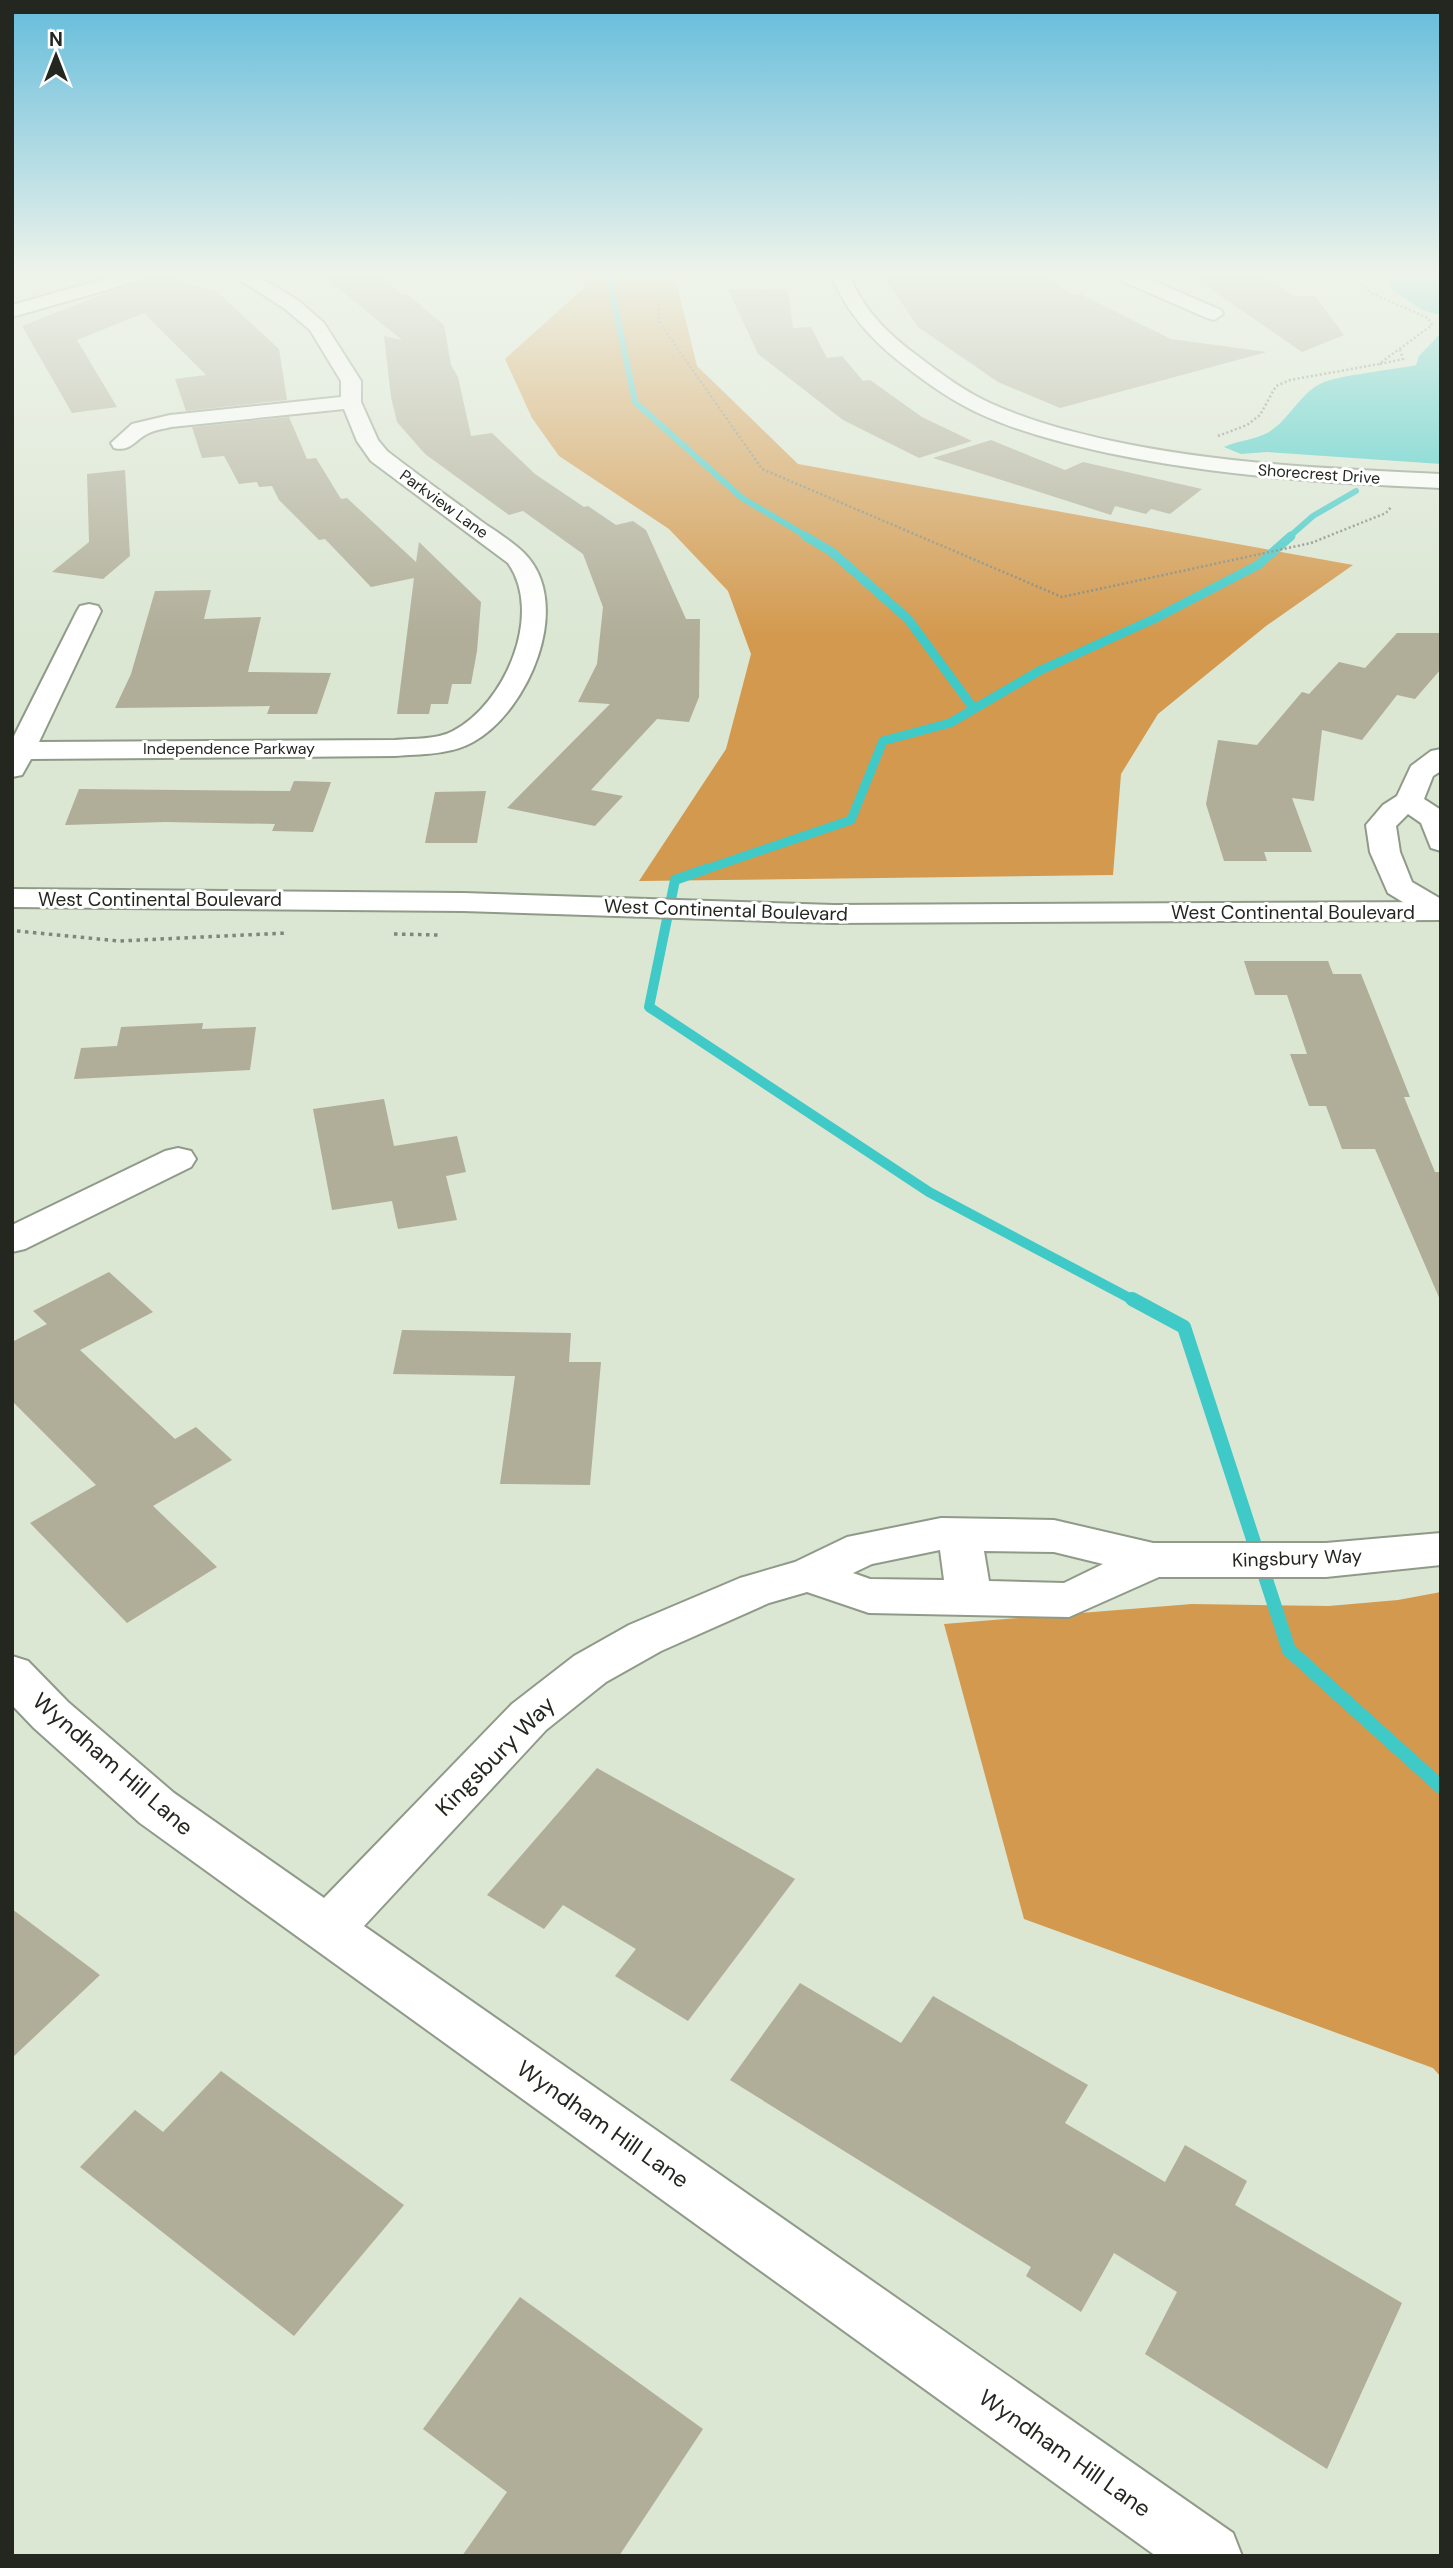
<svg xmlns="http://www.w3.org/2000/svg" width="1453" height="2568" font-family="'DM Sans',sans-serif">
<rect width="100%" height="100%" fill="#dbe6d3"/>
<!-- forest -->
<path fill="#d3994e" d="M577,277H675L697,366L798,464L1353,565L1266,626L1158,714L1121,774L1113,875L639,881L726,749L751,654L728,591L669,529L559,456L532,418L505,359L585,287Z
M1441,1592V2077L1433,2068L1024,1919L944,1624L1192,1604L1329,1606L1398,1600Z"/>
<!-- water -->
<path fill="#3fc9c7" d="M1387,277H1441V315L1422,310L1391,289Z
M1441,333V464L1267,452L1241,454L1224,447C1237,441 1252,440 1265,434C1288,423 1298,395 1320,384C1337,375 1394,370 1416,365L1419,356Z"/>
<g fill="none" stroke-linecap="round" stroke-linejoin="round">
<!-- stream-far3 -->
<path stroke="#3fc9c7" stroke-width="6" d="M609,277L635,402L742,498L808,537
M1289,537L1313,516L1356,491"/>
<!-- stream-far2 -->
<path stroke="#3fc9c7" stroke-width="9" d="M805,536L832,552L908,619L974,709
M701,871L851,820L883,741L950,723L1039,671L1154,619L1258,565L1291,536"/>
<!-- stream-far1 -->
<path stroke="#3fc9c7" stroke-width="10" d="M706,869L675,880L649,1007L929,1192L1135,1301"/>
<!-- stream -->
<path stroke="#3fc9c7" stroke-width="14" d="M1132,1299L1184,1327L1289,1650L1441,1787"/>
</g>
<!-- building -->
<path fill="#b0ad98" d="M146,277H181V282L216,291L279,349L287,400L186,411L175,379L206,375L144,313L77,340L117,407L72,413L22,326L106,293L139,284Z
M324,277H380L403,295H408L444,325L451,365L458,377L471,436L492,433L535,474L584,507L588,506L616,525L633,521L646,530L686,619H700L699,697L689,722L657,719L591,790L623,796L595,826L507,808L610,704L578,702L597,664L603,607L583,554L523,511L509,515L425,454L397,422L391,397L384,336L402,340Z
M884,277H1046L1073,295L1080,294L1171,339L1267,352L1060,408L998,382L918,327Z
M1193,277H1265L1294,296H1315L1344,335L1302,352Z
M728,289H788L793,328L811,327L827,358L842,356L863,381L870,380L922,417L972,441L919,458L843,420L758,354Z
M289,417L307,459L316,458L341,499L347,498L416,562L419,542L481,602L477,651L471,684H452L448,704H431L429,714H397L414,578L371,587L325,539L319,540L279,500L272,486L259,487L257,482L239,484L224,456L202,458L192,427Z
M991,440L1065,470L1083,462L1202,489L1170,514L1151,509L1146,514L1115,506L1111,515L933,458Z
M125,470L130,556L103,579L52,572L89,542L87,474Z
M211,590L204,619L261,617L248,672L331,673L317,714H267L270,706L115,708L131,674L155,591Z
M1397,633H1441V669L1415,699L1397,695L1362,740L1322,730L1314,801L1292,798L1312,852H1264L1267,861H1224L1206,804L1218,740L1257,745L1302,692L1309,694L1339,662L1365,668Z
M294,781L331,782L313,832L272,831L275,824L165,822L65,825L79,789L290,791Z
M486,791L477,843H425L435,792Z
M1244,961H1328L1333,974H1361L1410,1097H1404L1435,1172H1441V1302L1375,1149H1342L1326,1106H1309L1290,1054H1307L1287,995H1255Z
M203,1023L202,1029L256,1027L250,1070L74,1079L81,1048L117,1046L121,1027Z
M384,1099L394,1146L457,1136L466,1172L446,1176L457,1220L398,1229L392,1201L332,1210L313,1109Z
M109,1272L153,1312L80,1350L175,1439L196,1427L232,1460L153,1506L217,1567L127,1623L30,1523L96,1485L12,1401V1342L47,1324L33,1311Z
M402,1330L571,1333L569,1362H601L590,1485L500,1484L515,1376L393,1374Z
M597,1768L795,1879L688,2021L615,1976L636,1949L563,1905L544,1929L487,1895Z
M12,1909L100,1975L12,2058Z
M800,1983L901,2043L933,1996L1088,2085L1065,2123L1165,2182L1185,2145L1247,2181L1235,2205L1402,2303L1327,2469L1145,2354L1177,2292L1114,2253L1081,2312L1026,2276L1031,2267L730,2080Z
M221,2071L404,2205L294,2336L80,2167L135,2110L163,2132Z
M520,2297L703,2429L619,2556H462L507,2492L423,2429Z"/>
<g fill="none" stroke-linecap="round" stroke-linejoin="round">
<!-- minor casing -->
<g stroke="#8f9a88" stroke-width="4">
<path id="minor" d="M111,277H141L138,281L12,317V305Z
M236,277H259L299,301L324,323L361,381V402L378,440L387,451C418,475 450,498 481,521C495,531 512,541 524,553C575,604 528,712 473,742C450,755 421,754 395,756L31,759L22,775L12,777V740L77,611L80,606L89,604L98,606L101,611L39,742L395,740C414,738 436,740 453,731C505,704 544,614 508,563L371,461L357,441L344,409L171,427C163,429 154,430 147,434C134,441 130,452 114,448L111,443L132,424L170,415L341,397V381L310,330L285,309Z
M832,277H850C865,312 889,335 919,357C941,374 964,391 990,403C1029,421 1071,432 1112,441C1220,464 1331,469 1441,474V488C1329,483 1218,476 1108,453C1064,443 1018,432 976,412C951,400 928,384 905,366C874,342 848,315 832,277Z
M1119,277H1144L1221,310L1223,314L1214,320L1207,318L1122,281Z
M1441,749V771L1433,776L1424,799L1441,810V851L1431,848L1421,823L1408,814L1396,826L1400,852L1412,882L1441,899L1440,920L1429,918L1388,893L1370,852L1366,825L1383,805L1397,796L1411,766L1431,751Z
M178,1148L191,1151L196,1159L191,1167L25,1249L12,1252V1225L165,1151Z
M941,1518L1054,1520L1153,1543H1326L1441,1533V1565L1326,1577H1159L1069,1617L869,1613L807,1592L769,1603L661,1651L606,1682L546,1730L364,1926L1233,2533L1242,2556H1156L140,1823L34,1728L12,1705V1656L28,1661L68,1702L174,1793L324,1898L512,1704L574,1656L629,1625L740,1578L795,1562L847,1537ZM940,1550L944,1580L870,1579L853,1573L872,1564ZM984,1551L1054,1552L1103,1564L1064,1583L989,1581Z"/>
</g>
<!-- major casing -->
<g stroke="#8f9a88" stroke-width="4">
<path id="major" d="M12,889L463,893L834,905L1441,902V920L834,923L463,911L12,907Z"/>
</g>
<!-- path-far1 -->
<path stroke="#80877a" stroke-width="2.5" stroke-dasharray="2 2.5" stroke-linecap="butt" d="M658,277L659,322L762,469L1062,597L1311,543L1386,513L1392,506
M1380,364L1403,359L1400,350
M1218,436L1247,425L1260,415L1276,386L1290,380L1379,364L1432,325L1428,318L1373,294L1353,277"/>
<!-- path -->
<path stroke="#80877a" stroke-width="3.5" stroke-dasharray="3.5 4.5" stroke-linecap="butt" d="M17,931L119,941L287,933
M394,934L438,935"/>
<!-- minor -->
<use href="#minor" fill="#fff" fill-rule="evenodd"/>
<!-- major -->
<use href="#major" fill="#fff" fill-rule="evenodd"/>
</g>
<!-- sky -->
<linearGradient id="sky" x2="0" y2="1"><stop stop-color="#64bcdb"/><stop offset="0.43" stop-color="#eff4eb"/><stop offset="1" stop-color="#eff4eb" stop-opacity="0"/></linearGradient>
<rect width="1453" height="637" fill="url(#sky)"/>
<g text-anchor="middle" dominant-baseline="central" stroke-width="6" stroke-linejoin="round" paint-order="stroke">
<!-- far-street labels -->
<g font-size="16" fill="#232720" stroke="#fff">
<text transform="translate(1319 474) rotate(4)">Shorecrest Drive</text>
<text transform="translate(444 504) rotate(36)">Parkview Lane</text>
<text x="229" y="748">Independence Parkway</text>
</g>
<!-- street labels -->
<g font-size="19" fill="#232720" stroke="#fff">
<text x="160" y="899">West Continental Boulevard</text>
<text transform="translate(726 910) rotate(2)">West Continental Boulevard</text>
<text x="1293" y="912">West Continental Boulevard</text>
<text transform="translate(1297 1558) rotate(-2)">Kingsbury Way</text>
</g>
<!-- near-street labels -->
<g font-size="23" fill="#232720" stroke="#fff">
<text transform="translate(495 1756) rotate(-45)">Kingsbury Way</text>
<text transform="translate(113 1764) rotate(41)">Wyndham Hill Lane</text>
<text transform="translate(603 2124) rotate(35)">Wyndham Hill Lane</text>
<text transform="translate(1065 2453) rotate(35)">Wyndham Hill Lane</text>
</g>
</g>
<!-- border -->
<rect width="1453" height="2568" fill="none" stroke="#232720" stroke-width="28"/>
<!-- north arrow -->
<g transform="translate(56 56)" stroke="#ffffff" stroke-width="5" paint-order="stroke">
<path d="M0-5L12 26L0 18L-12 26Z" fill="#232720"/>
<text y="-10" font-size="19" font-weight="bold" text-anchor="middle" fill="#232720">N</text>
</g>
</svg>
